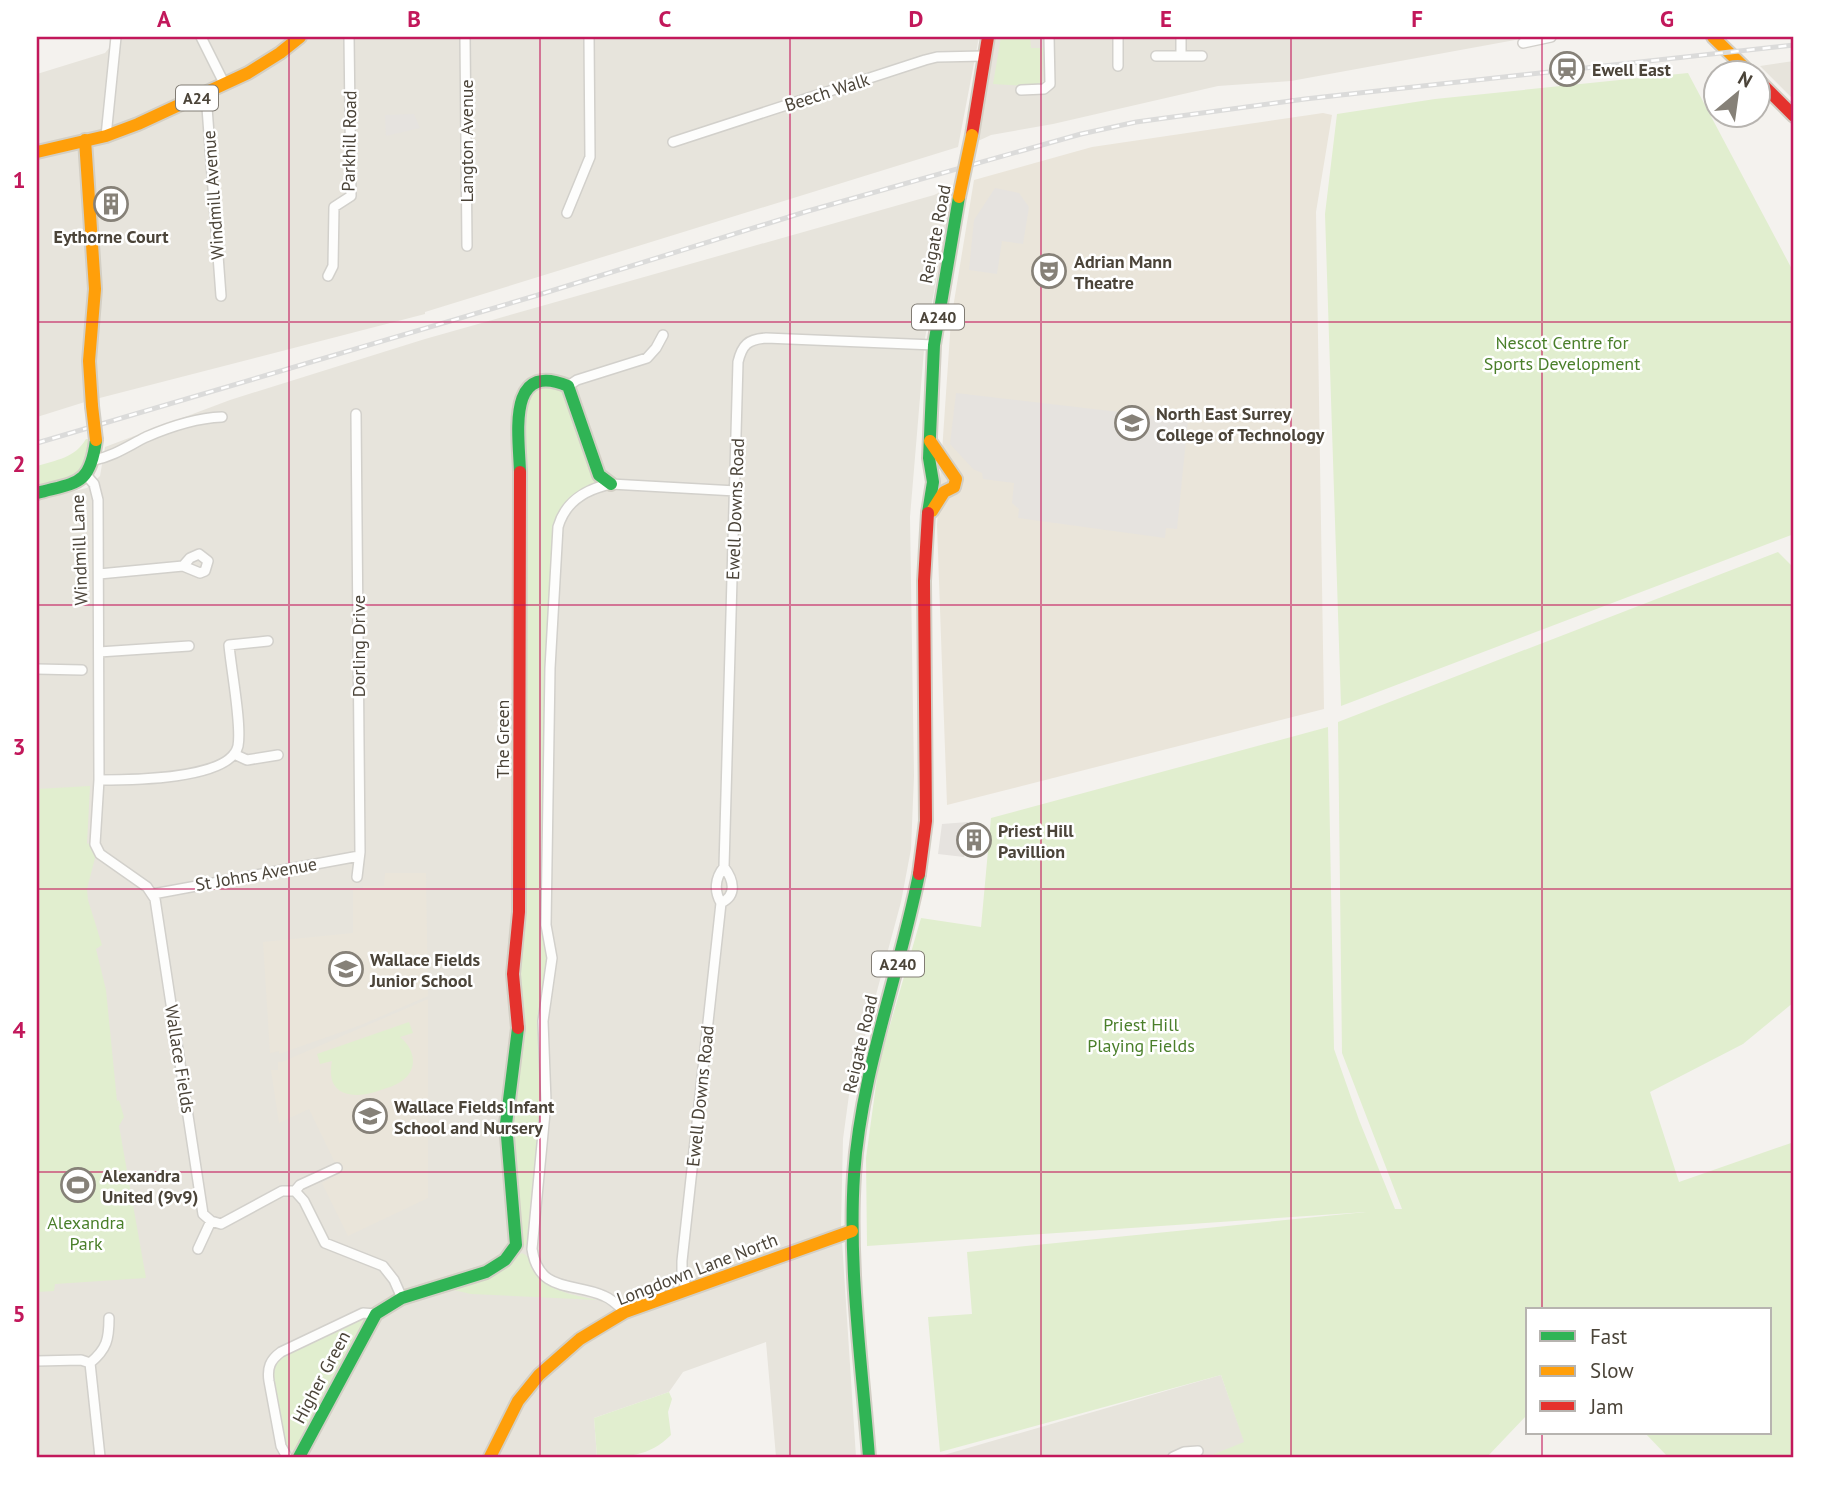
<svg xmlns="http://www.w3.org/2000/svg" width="1831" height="1494" font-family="'PT Sans',sans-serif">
<rect width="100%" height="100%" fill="#f4f2ee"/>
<!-- residential -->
<path fill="#e7e4dc" d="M118,37H979L958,147L425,312V314L88,401L37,417V74L105,53Z
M996,37H1532L1291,81L1218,86L1053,124L991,135L978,141Z
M1794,61V100L1760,66Z
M955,185L925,338L910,517L914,776L911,849L901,902L849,1095L843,1139L841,1226L856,1457H776L766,1342L683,1372L669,1392L594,1418L597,1457H37V500L87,488L100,476L105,447L230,400L425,339L934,195Z
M1221,1375L1245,1443L1207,1457H937Z"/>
<!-- education -->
<path fill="#eae5da" d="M1323,113L1332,115L1316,212L1324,709L947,805L937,525L951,320L974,180L1092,147Z
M385,873H426L428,996L361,1025L279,1054V1051L270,1053L263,942L353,933V889H363V886H384Z
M428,999V1198L348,1236L322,1183L340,1173L309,1109L279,1123L271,1070H278V1062H282Z"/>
<!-- green -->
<path fill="#e1eecf" d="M1001,37H1030L1031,48H1043L1042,83L1025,86L993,84Z
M1688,73L1794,273V534L1341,706L1325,214L1337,114L1435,99Z
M547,384L561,389L566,395L600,483L558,517L552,546L547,677L548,958L539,1019L543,1102L528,1243L524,1246L521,1245L510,1117L516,975L522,414L530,388Z
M86,439H90L87,470L80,475L37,486V466C56,460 75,458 86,439Z
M1778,552L1794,568V1002L1743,1044L1650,1092L1679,1182L1794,1142V1457H1668L1645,1433H1770V1310H1528V1414L1487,1457H1207L1244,1442L1221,1375L940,1452L928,1317L972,1314L967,1252L1366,1212L867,1246L866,1158L879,1063L921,918L981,927L991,818L1328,727L1334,1049L1359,1120L1395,1209H1402L1342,1053L1338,722Z
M90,786L87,844L89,843L96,854L87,889L88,900L102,945L96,949L106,990L117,1101L119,1100L124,1117L119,1126L146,1278L55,1284L54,1291L37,1292V789Z
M409,1022L413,1033L400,1037C414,1048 419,1068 403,1080C396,1086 386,1088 378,1091C351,1100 325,1095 332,1061L320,1064L317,1054Z
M522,1253C533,1258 534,1271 543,1280C556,1293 579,1296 597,1300L471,1294L449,1289L492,1275Z
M363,1318L366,1322L296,1450H292L285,1446L272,1374L276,1363L291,1351Z
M669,1392L672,1399L668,1412L671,1435C649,1457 627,1457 597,1457L594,1418Z"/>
<!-- parking -->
<path fill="#e6e3df" d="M414,114L420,128L386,136L385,115Z
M995,188L1019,193L1029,207L1023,244L1002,241L997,274L969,270L974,220Z
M956,393L1188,420L1177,529L1166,528L1165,538L1018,518L1019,509L1012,503L1014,483L983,479L982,473L973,469L950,444Z
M968,822L964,857L938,854L942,824Z"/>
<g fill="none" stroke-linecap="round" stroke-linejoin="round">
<!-- street casing -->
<g stroke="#d2d0cb" stroke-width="12">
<path id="street" d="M201,37L225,85
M465,37L467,246
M1118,37V66
M1181,37V56
M1523,43L1551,37
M1156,56H1202
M1021,90L1044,89L1050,84L1049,37
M206,94L221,296
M106,136L116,37
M673,142L925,60L937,57L984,56
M567,213L590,157L589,37
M328,276L333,266L334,207L351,196L349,37
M568,386L577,380L647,358L656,348L663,335
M356,414L360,852L357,877
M94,460C114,456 128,446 146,437C169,427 197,418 222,417
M87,476L94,484L98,500L99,780L95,844L100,854L147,887L155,899L203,1214L211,1221L221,1224L282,1191H295L304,1201L325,1243L383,1266L394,1280L402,1298
M99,574L183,566L190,558L199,554L208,561L205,571L200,573L183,566
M99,652L189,646
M37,669L82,670
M234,754L247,760L278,755
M99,780C128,780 230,780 238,746C242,725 231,669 229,645L268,641
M153,894L359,856
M721,903C738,895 733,879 724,867
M295,1191L300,1185L337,1168
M198,1249L211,1221
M687,1289L682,1277V1261L721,903C714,891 715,878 724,867L738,362C742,345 748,339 766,338L934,345
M625,1312C619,1306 612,1299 604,1296C574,1282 539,1294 532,1249L546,1102L543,1021L552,958L546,925L550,668L558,527C565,502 586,489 611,484L736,491
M37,1361L81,1360L90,1363
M90,1363L100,1457
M90,1363C107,1349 109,1339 109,1318
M287,1457L281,1446L269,1381C267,1368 270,1360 281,1352L363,1313L376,1314
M1173,1457L1184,1452L1198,1451"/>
</g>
<!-- fast casing -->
<g stroke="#d3cfc5" stroke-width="16">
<path id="fast" d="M520,472C519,435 506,360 568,386L599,475L611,484
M37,493C77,482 90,486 96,440
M928,513L933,482L929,458L934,345L959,197
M299,1457L376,1314L402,1298L486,1272L505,1260L516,1245L506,1124L518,1028
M869,1457C862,1366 848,1266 854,1175C861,1072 899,975 919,874"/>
</g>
<!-- slow casing -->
<g stroke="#d3cfc5" stroke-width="16">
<path id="slow" d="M1713,37L1751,74
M85,140L95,289L89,361L92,406
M37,152L106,136L138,124L248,73L280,53L300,37
M930,441L956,479L954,487L944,492L932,511
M490,1457L518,1401L539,1375L580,1339L625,1312L852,1231"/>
</g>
<!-- jam casing -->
<g stroke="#d3cfc5" stroke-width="16">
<path id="jam" d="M1758,80L1794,116
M972,135L988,37
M919,874L926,821L924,581L928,513
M518,1028L513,974L519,912L520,472"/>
</g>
<!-- street -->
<use href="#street" stroke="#fdfdfc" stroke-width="9"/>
<!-- fast -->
<use href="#fast" stroke="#30b455" stroke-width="12"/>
<!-- slow -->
<use href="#slow" stroke="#ff9f0a" stroke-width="12"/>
<!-- jam -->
<use href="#jam" stroke="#e5322d" stroke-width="12"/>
<!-- rail casing -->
<g stroke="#dbdbda" stroke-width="5">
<path id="rail" d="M37,443L538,295L808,211L1081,134L1136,122L1305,99L1794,45"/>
</g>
<!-- rail -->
<use href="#rail" stroke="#fff" stroke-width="2.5" stroke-dasharray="8" stroke-linecap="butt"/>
<!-- slow-bridge casing -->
<g stroke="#d3cfc5" stroke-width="16" stroke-linecap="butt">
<path id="slow-bridge" d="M959,197L972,135
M92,406L96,440"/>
</g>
<!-- slow-bridge -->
<use href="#slow-bridge" stroke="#ff9f0a" stroke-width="12"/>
</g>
<!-- grid -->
<path fill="none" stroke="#c2185b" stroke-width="2" stroke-opacity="0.55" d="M289,37V1457M540,37V1457M790,37V1457M1041,37V1457M1291,37V1457M1542,37V1310M37,322H1794M37,605H1794M37,889H1794M37,1172H1794M1542,1433V1457"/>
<!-- icons -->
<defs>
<g id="station-ring" transform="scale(1.75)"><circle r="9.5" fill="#fff" stroke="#868178" stroke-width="1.5"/><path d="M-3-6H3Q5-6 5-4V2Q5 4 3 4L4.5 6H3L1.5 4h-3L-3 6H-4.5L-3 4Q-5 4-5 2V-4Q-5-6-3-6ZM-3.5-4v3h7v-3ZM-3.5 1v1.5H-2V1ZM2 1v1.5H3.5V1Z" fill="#868178"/></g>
<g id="building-ring" transform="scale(1.75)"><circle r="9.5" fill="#fff" stroke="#868178" stroke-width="1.5"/><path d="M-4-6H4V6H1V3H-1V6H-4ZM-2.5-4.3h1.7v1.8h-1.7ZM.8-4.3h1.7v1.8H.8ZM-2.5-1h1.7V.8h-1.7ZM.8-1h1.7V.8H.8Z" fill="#868178"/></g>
<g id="theatre-ring" transform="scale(1.75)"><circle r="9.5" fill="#fff" stroke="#868178" stroke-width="1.5"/><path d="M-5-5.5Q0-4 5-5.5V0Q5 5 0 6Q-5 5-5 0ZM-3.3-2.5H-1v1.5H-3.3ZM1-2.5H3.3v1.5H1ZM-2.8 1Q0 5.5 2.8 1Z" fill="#868178"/></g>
<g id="university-ring" transform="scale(1.75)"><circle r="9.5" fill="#fff" stroke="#868178" stroke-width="1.5"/><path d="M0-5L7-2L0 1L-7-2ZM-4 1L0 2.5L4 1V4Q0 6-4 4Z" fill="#868178"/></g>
<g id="school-ring" transform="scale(1.75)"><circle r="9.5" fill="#fff" stroke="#868178" stroke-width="1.5"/><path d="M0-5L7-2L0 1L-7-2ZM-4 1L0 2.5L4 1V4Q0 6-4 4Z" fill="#868178"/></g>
<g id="stadium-ring" transform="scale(1.75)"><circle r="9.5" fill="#fff" stroke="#868178" stroke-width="1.5"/><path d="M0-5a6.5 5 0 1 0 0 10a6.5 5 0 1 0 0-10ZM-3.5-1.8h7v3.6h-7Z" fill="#868178"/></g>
</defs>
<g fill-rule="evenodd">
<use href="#station-ring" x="1567" y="69"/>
<use href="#building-ring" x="111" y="204"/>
<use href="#theatre-ring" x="1049" y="271"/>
<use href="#university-ring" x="1132" y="423"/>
<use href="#building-ring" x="974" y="840"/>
<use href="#school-ring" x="346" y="969"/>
<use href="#school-ring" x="370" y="1116"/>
<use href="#stadium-ring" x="78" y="1185"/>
</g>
<g text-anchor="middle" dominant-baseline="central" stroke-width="5" stroke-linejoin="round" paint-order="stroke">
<!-- shield labels -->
<g fill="#fff" stroke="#817c74" stroke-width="2">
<rect x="176" y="85.5" width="42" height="25" rx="5"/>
<rect x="912" y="304.5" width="52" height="25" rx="5"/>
<rect x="872" y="951.5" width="52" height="25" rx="5"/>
</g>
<g font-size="16" font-weight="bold" fill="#4b4439">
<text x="197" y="98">A24</text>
<text x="938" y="317">A240</text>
<text x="898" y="964">A240</text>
</g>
<!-- poi labels -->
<g font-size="18" font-weight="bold" fill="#4b4439" stroke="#fff" text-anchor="start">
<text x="1592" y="69">Ewell East</text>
<text x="111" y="236" text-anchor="middle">Eythorne Court</text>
<text x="1074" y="261">Adrian Mann<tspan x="1074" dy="21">Theatre</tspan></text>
<text x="1156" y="413">North East Surrey<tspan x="1156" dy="21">College of Technology</tspan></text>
<text x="998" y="830">Priest Hill<tspan x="998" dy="21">Pavillion</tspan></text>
<text x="370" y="959">Wallace Fields<tspan x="370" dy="21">Junior School</tspan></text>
<text x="394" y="1106">Wallace Fields Infant<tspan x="394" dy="21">School and Nursery</tspan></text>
<text x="102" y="1175">Alexandra<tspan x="102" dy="21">United (9v9)</tspan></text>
</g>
<!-- street labels -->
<g font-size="18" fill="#4b4439" stroke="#fff">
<text transform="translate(827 92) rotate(-18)">Beech Walk</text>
<text transform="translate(349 141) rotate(-89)">Parkhill Road</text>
<text transform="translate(466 141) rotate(-90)">Langton Avenue</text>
<text transform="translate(213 195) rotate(-94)">Windmill Avenue</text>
<text transform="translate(935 234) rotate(-79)">Reigate Road</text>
<text transform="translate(735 509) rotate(-88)">Ewell Downs Road</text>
<text transform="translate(79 550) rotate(-92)">Windmill Lane</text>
<text transform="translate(358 646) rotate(-90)">Dorling Drive</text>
<text transform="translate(502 739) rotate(-90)">The Green</text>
<text transform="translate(256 874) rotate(-10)">St Johns Avenue</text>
<text transform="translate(860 1044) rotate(-77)">Reigate Road</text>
<text transform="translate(180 1059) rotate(81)">Wallace Fields</text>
<text transform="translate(700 1096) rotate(-84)">Ewell Downs Road</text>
<text transform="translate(697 1269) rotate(-21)">Longdown Lane North</text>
<text transform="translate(321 1377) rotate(-62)">Higher Green</text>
</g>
<!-- park labels -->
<g font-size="18" fill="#4a7f2a" stroke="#fff">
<text x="1562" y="342">Nescot Centre for<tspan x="1562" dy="21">Sports Development</tspan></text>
<text x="1141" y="1024">Priest Hill<tspan x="1141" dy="21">Playing Fields</tspan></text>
<text x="86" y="1222">Alexandra<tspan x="86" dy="21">Park</tspan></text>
</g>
</g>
<!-- border -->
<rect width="1831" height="1494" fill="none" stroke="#ffffff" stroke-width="77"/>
<!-- legend -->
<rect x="1526" y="1308" width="245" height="126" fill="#ffffff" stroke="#b7b4b0" stroke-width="2"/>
<rect x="1540" y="1331" width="35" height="10" fill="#30b455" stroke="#b7b4b0" stroke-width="2"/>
<text x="1590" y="1344" font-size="21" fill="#4b4439">Fast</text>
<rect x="1540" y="1366" width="35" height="10" fill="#ff9f0a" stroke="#b7b4b0" stroke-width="2"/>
<text x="1590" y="1378" font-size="21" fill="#4b4439">Slow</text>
<rect x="1540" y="1401" width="35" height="10" fill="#e5322d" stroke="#b7b4b0" stroke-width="2"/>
<text x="1590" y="1414" font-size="21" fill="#4b4439">Jam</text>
<!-- north arrow -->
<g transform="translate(1737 94) rotate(29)"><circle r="33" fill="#ffffff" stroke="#b7b4b0" stroke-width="2"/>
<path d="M0-5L12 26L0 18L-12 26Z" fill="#868178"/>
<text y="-10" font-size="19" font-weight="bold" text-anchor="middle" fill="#4b4439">N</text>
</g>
<rect x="38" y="38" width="1754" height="1418" fill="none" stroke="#c2185b" stroke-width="2.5"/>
<g font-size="23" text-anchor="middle" font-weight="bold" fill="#c2185b">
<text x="164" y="27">A</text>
<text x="414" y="27">B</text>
<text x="665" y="27">C</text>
<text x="916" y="27">D</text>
<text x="1166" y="27">E</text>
<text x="1417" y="27">F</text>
<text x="1667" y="27">G</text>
<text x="19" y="188">1</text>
<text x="19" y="472">2</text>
<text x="19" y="755">3</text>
<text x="19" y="1038">4</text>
<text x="19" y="1322">5</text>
</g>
</svg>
